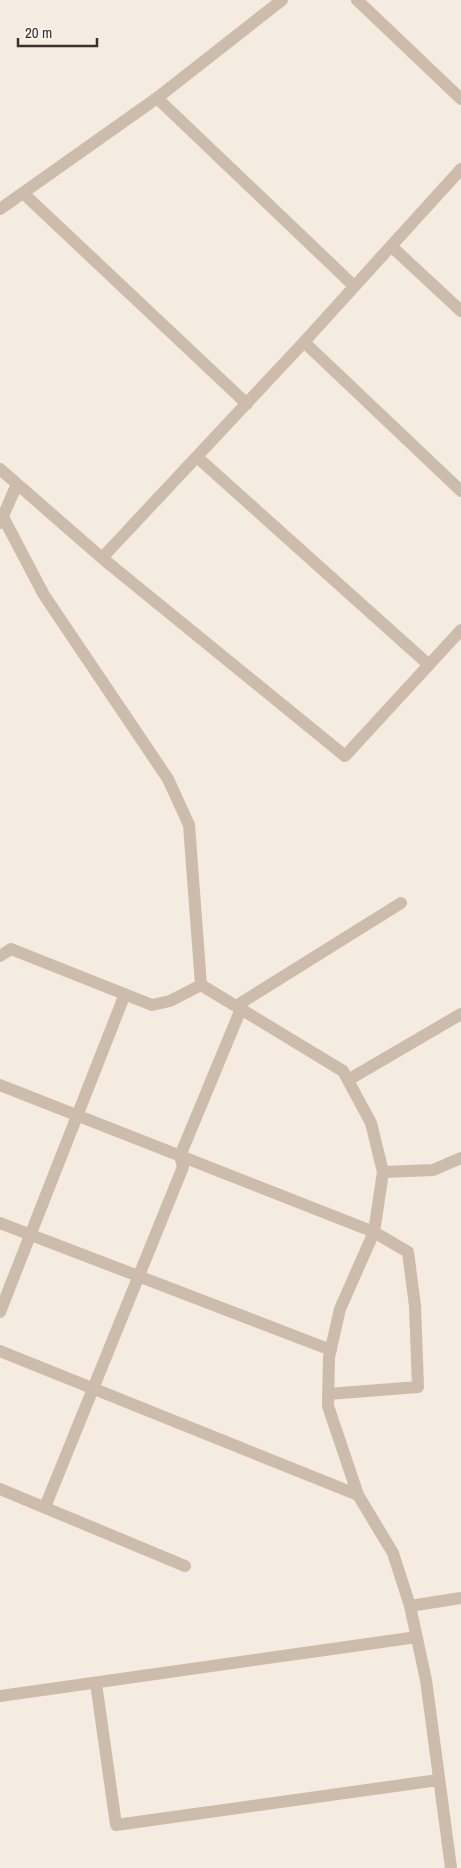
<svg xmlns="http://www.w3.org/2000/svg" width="461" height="1868" font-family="'Archivo Narrow',sans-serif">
<rect width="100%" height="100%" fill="#f4ebe1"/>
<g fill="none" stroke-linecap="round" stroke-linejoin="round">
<!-- minor -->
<path stroke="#cdbbac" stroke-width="12" d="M357,0L461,99
M157,98L354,286
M23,193L247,404
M0,209L157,98L282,0
M391,246L461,311
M304,342L461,491
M197,457L429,665
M0,469L102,558L345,756L461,630
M3,517L44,595L168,779L189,825L201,985
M0,523L17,484
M102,558L304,342L461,169
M0,956L11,949L152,1005L170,1001L201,985
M201,985L343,1071L371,1123L383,1172L374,1232L340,1309L329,1357L328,1406L358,1495L393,1553L410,1606L426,1680L451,1868
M236,1006L401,903
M348,1080L461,1014
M0,1085L374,1232L408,1252L415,1306L418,1387L328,1394
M383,1172L433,1170L461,1158
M0,1223L331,1350
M0,1312L125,994
M0,1351L358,1495
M0,1489L185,1566
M45,1507L183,1167L180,1156L241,1009
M410,1606L461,1598
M96,1683L116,1825L438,1780
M0,1696L417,1637"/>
</g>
<!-- scale -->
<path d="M18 38v8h79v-8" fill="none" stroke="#3b302b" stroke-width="2.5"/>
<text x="25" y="38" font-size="15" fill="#3b302b" stroke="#fbf5ee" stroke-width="4" paint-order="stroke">20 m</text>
</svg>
